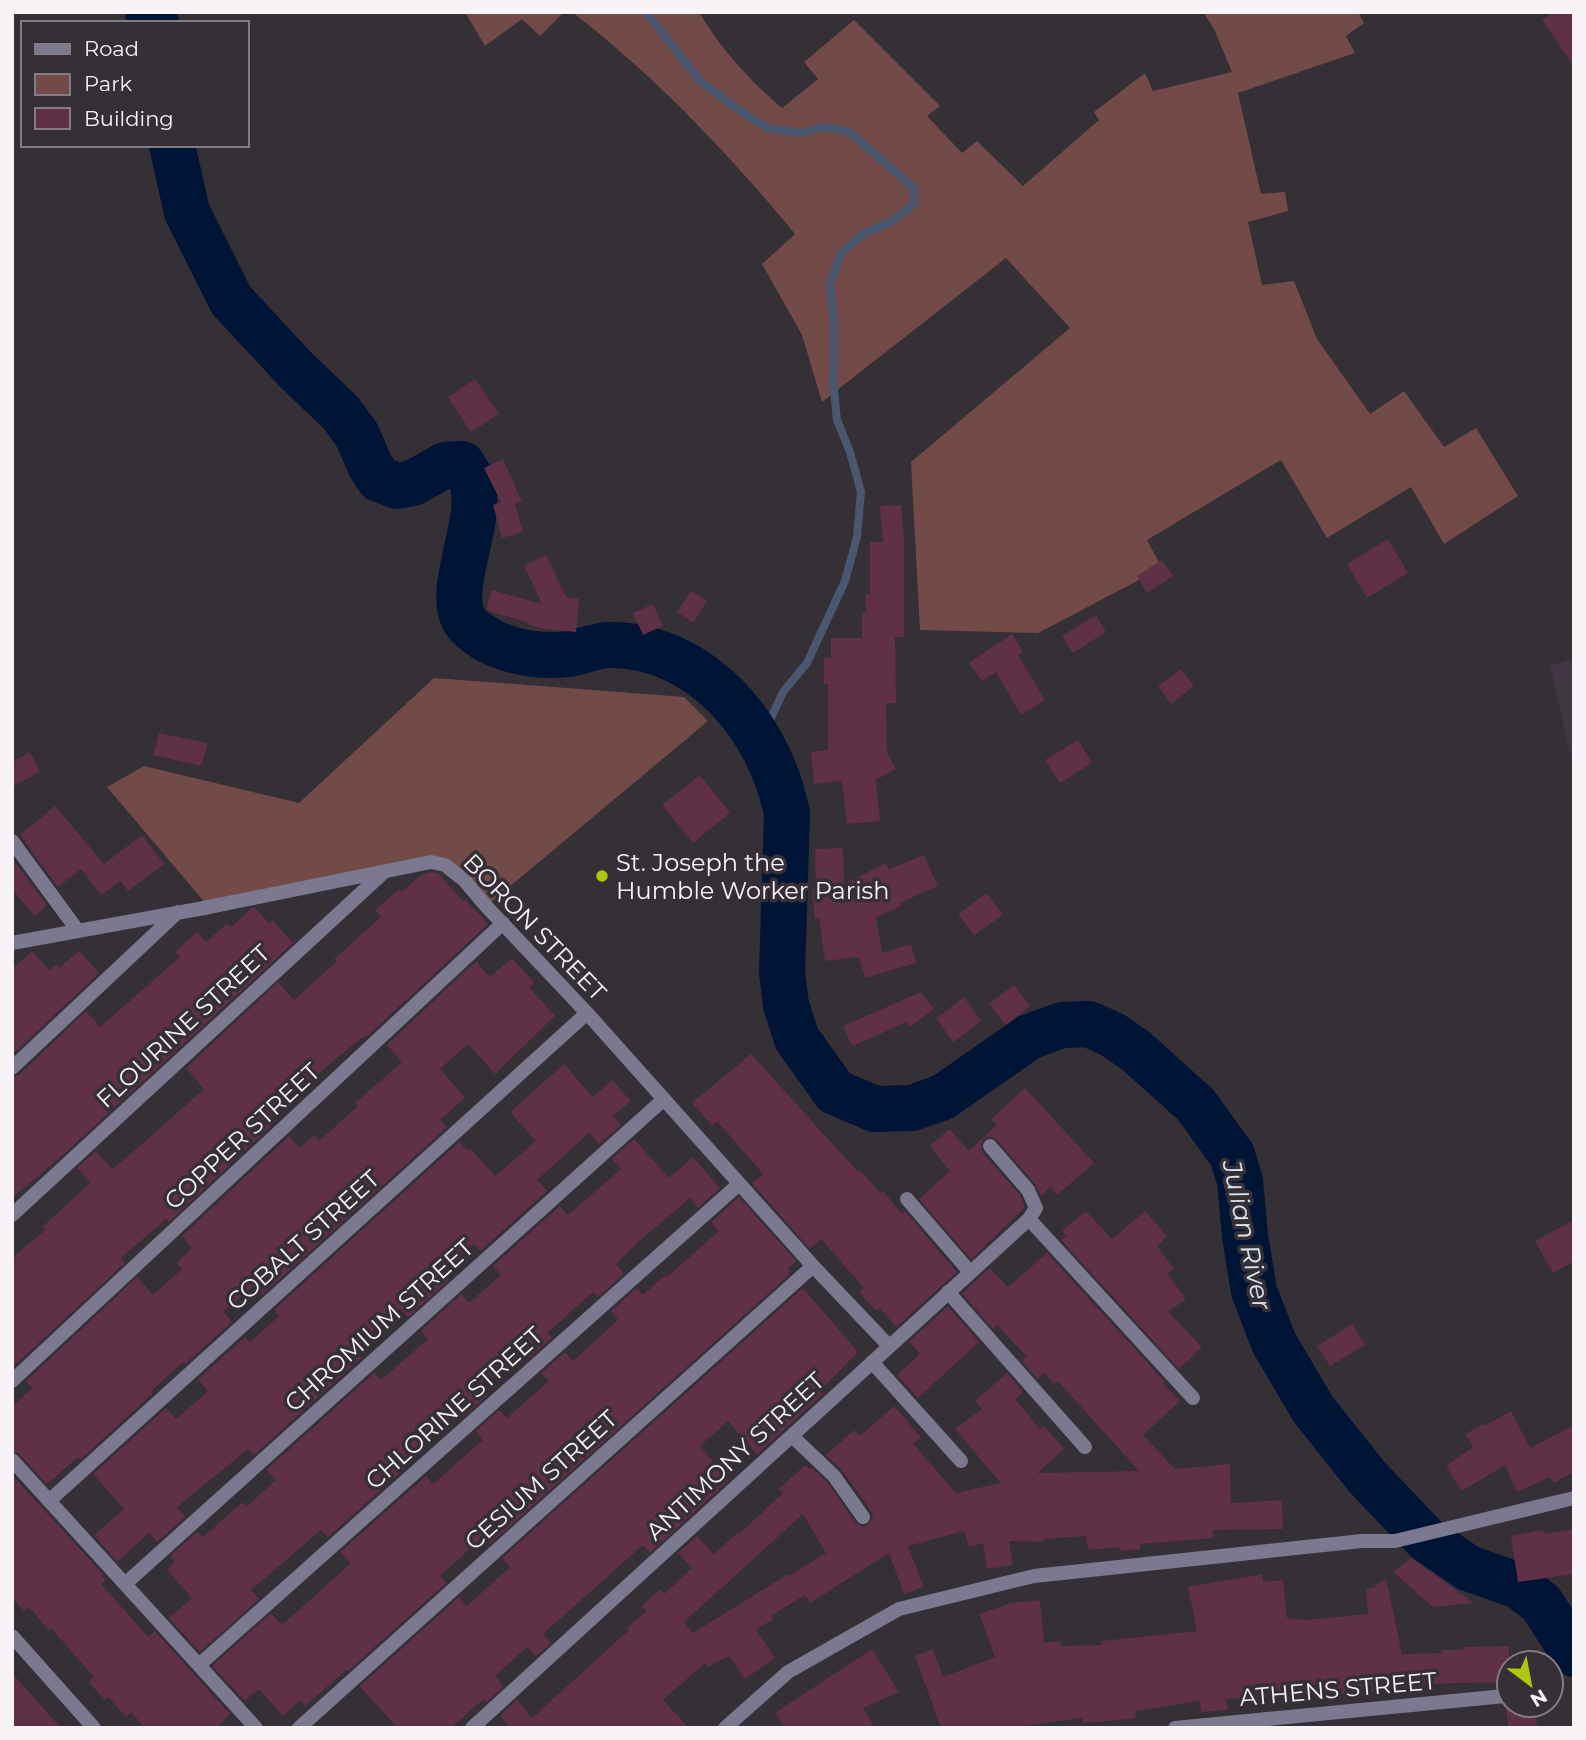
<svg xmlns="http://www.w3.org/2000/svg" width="1586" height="1740" font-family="Montserrat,sans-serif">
<rect width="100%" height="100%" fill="#352f36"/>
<!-- built -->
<path fill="#423844" d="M1574,658V770L1550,666Z"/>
<!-- green -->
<path fill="#724a48" d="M465,12H564L540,36L522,19L485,46Z
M572,12H699C720,48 750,81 782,108L818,79L804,62L854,20L940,106L927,116L962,153L977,141L1023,186L1099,120L1094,112L1145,73L1153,91L1232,72L1214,29L1203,12H1358L1364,23L1346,36L1355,53L1238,93L1261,194L1285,192L1288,211L1248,222L1262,285L1294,281L1317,339L1370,414L1404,391L1444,447L1476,428L1518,496L1444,544L1411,487L1327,538L1281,460L1147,540L1162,568L1038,633L920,630L911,462L1070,328L1006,258L822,402L802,335L762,264L795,234C728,153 656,77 572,12Z
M434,678L684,697L708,721L489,904L447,864L207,905L107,787L144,766L299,803Z"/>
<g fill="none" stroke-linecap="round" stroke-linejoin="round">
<!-- stream -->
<path stroke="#4a5770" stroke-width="8" d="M646,12L700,81L742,112L768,128L801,133L822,127L848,131L913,187L914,204L892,221L863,234L841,253L830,283L834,324L833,381L837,420L850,452L861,492L857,537L845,581L807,663L783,692L760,742"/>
<!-- river -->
<path stroke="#001436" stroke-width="46" d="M148,12L156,23
M172,145L187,212L231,300L296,370L341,413L357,435L370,465L379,479L397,486L413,483L445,465L462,464C464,468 468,472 470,477C489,518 439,596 469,626C493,650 535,658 568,654C582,652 596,645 609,645C702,644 771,729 787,814L782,972L786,1005L797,1039L835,1092L875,1109L912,1108L943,1097L1029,1037L1062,1025L1089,1024L1113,1035L1136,1051L1196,1105L1232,1155L1240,1181L1245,1236L1254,1291L1274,1343L1313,1409L1367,1477L1426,1539L1468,1568L1519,1586L1541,1603L1574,1654"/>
</g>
<!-- building -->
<path fill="#5f3046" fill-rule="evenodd" d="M1554,12H1574V67L1542,20Z
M475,379L499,414L471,432L448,397Z
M503,459L522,502L515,504L523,532L502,538L493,505L501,502L484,468Z
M901,505L904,538V637H895L896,703H886L887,752L896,769L876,780L880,821L847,824L842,781L814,784L811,752L828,750V684H824V658H831V638H862V613H866L865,594H870V542H883L880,506Z
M1388,539L1408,573L1367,598L1347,564Z
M546,555L566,597L579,599L576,632L544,629L527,624V622L486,610L492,590L542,604L524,566Z
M1162,560L1173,576L1147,593L1137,576Z
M691,591L707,601L693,623L677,612Z
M653,604L663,626L643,635L633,613Z
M1096,615L1106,632L1073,653L1062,636Z
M1012,634L1023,652L1018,655L1045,700L1021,715L996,672L982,681L969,663Z
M1181,669L1194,686L1171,704L1158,686Z
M159,733L208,743L201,766L153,755Z
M1078,740L1092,763L1060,783L1045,760Z
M30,752L40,772L12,787V762Z
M700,775L730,813L693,843L662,805Z
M55,806L104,864L142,835L164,864L128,891L120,881L101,895L81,869L58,887L20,835Z
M843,848L844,884L886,863L889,869L924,855L938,886L900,903L901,906L876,917L882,953L911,944L916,963L865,978L859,957L825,961L819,918L815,919L812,889L816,888L815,849Z
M12,858L47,905L35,916L12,889Z
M431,872L438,873L463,901L465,899L488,924L366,1037H363L338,1057L293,1096L272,1117L276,1121L169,1222L166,1219L121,1258L125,1263L14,1366L12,1258L45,1230L42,1227L90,1183L77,1168L96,1151L112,1169L134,1151L204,1089L186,1068L278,982L294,1000L337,961L334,959L381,917L375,910L399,889L401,892L422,874Z
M987,893L1003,915L974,935L958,914Z
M252,908H255L269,923L272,920L293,943L64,1154L12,1198V1077L19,1075L86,1011L100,1027L180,957L175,952L197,932L206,942L227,924L231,927Z
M32,951L49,970L56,964L59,968L79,951L99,973L12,1055V969Z
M512,958L534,982L529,987L555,1016L495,1074L468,1044L440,1069L465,1098L440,1120L447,1127L261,1296L253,1286L223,1312L232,1322L185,1364L183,1362L151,1391L153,1393L80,1460L78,1457L47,1484L19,1454L12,1451V1406L33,1388L26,1381L137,1277L153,1295L182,1269L176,1263L192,1248L182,1236L289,1136L300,1148L314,1135L319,1141L358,1106L355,1103L402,1062L387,1045L476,961L490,977Z
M1014,985L1030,1006L1006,1025L989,1004Z
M921,992L934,1009L910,1027L907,1022L852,1046L843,1026Z
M964,997L981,1021L953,1042L936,1018Z
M751,1054L858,1172L860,1170L880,1193L883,1191L902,1214L905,1211L957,1272L896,1327L880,1308L876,1311L859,1292L864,1288L821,1239L810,1249L752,1183L763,1174L717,1121L712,1125L692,1103Z
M564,1064L593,1097L612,1080L631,1101L613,1116L621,1125L599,1144L589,1133L537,1180L547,1191L480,1251L474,1244L442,1273L449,1280L408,1317L400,1308L353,1349L361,1358L254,1455L248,1449L177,1507L185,1517L157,1542L149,1533L117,1562L94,1535L124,1509L93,1474L166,1408L176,1419L208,1391L198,1379L245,1337L250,1342L279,1316L274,1310L459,1142L468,1151L471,1149L495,1176L536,1141L510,1112Z
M1025,1088L1094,1163L1057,1195L1050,1187L1041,1196L1035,1184L997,1140L992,1137L984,1138L981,1144L982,1152L1020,1195L1025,1207L971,1259L919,1199L950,1171L930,1146L949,1129L969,1151L997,1125L991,1119Z
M634,1139L669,1178L693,1157L720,1188L698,1208L690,1198L637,1243L616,1264L624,1274L598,1297L593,1292L547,1333L552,1338L529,1358L522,1352L480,1389L487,1396L463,1417L458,1411L408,1456L413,1461L328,1537L321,1530L251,1590L259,1599L200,1652L169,1618L192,1598L167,1570L175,1562L170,1556L198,1531L203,1537L243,1502L247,1506L276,1480L266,1470L374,1373L381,1380L428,1339L421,1331L461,1294L469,1303L501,1275L493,1266L560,1206L568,1215L621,1169L612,1159Z
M739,1197L796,1261L788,1269L790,1274L490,1544L483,1537L440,1576L446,1583L348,1671L346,1670L305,1706L300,1700L283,1716L259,1689L245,1701L212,1666L271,1613L282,1625L351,1563L340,1552L426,1476L433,1484L483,1440L476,1431L499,1410L507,1418L549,1381L541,1373L565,1352L573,1361L618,1320L611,1311L637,1288L643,1295L665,1275L667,1277L719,1231L711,1222Z
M1086,1211L1112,1239L1145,1211L1167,1236L1157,1246L1174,1269L1167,1273L1186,1299L1168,1312L1202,1347L1179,1369L1061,1240L1066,1236L1062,1231Z
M1574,1220V1261L1553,1273L1535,1241Z
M1047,1253L1165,1382L1163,1383L1180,1401L1143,1435L1175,1469L1230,1464L1231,1503L1282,1500L1283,1529L1213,1530L1214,1538L1140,1544V1549L1120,1551V1547L1088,1550L1086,1536L1044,1539L1043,1542L1009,1541L1013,1565L987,1569L983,1543L969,1547L964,1531L908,1546L924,1587L904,1594L889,1553L810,1603L805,1595L771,1616L774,1619L756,1629L775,1658L745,1679L729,1656L708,1667L705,1663L663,1700L689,1728H511L500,1716L517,1700L532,1718L629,1630L627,1628L647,1611L642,1606L660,1589L664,1594L692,1568L678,1553L697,1536L714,1554L737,1533L739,1534L783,1493L779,1489L805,1465L809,1469L811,1467L827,1482L856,1523L863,1527L869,1524L873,1517L871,1511L842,1470L826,1455L854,1430L860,1436L894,1406L921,1437L913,1444L956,1493L1001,1483L955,1429L982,1409L975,1401L1007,1373L1023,1392L1015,1399L1040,1429L1044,1426L1064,1449L1037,1473L1139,1471L1058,1381L1054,1384L1045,1373L1038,1379L1022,1361L1027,1357L997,1325L993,1329L962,1293L990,1268L1008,1287ZM803,1514L826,1553L789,1576L788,1574L693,1633L684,1622Z
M803,1288L858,1352L820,1391L823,1394L757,1454L728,1421L700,1446L729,1480L650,1553L643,1545L543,1634L551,1643L536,1656L527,1647L495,1676L504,1686L487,1702L485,1699L479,1703L451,1728H397L360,1686L459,1597L467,1606L510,1567L502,1558Z
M948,1306L979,1342L918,1398L897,1375L920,1354L909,1342Z
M1352,1324L1365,1345L1330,1366L1317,1346Z
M1511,1411L1530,1448L1574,1425V1472L1554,1483L1550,1477L1517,1492L1505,1465L1462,1491L1446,1466L1473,1447L1465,1434L1483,1424L1484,1426Z
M12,1475L103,1574L102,1576L106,1580L101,1584L144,1632L148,1637L155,1631L230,1714L216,1728H145L131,1712L126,1717L108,1697L105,1700L88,1682L94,1677L51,1628L49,1630L29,1607L24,1611L12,1598Z
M1574,1529V1574L1518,1582L1511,1536L1543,1530L1544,1534Z
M1411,1558L1474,1603L1433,1607L1393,1572Z
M1262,1574L1263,1582L1283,1580L1287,1618L1305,1620L1368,1614L1366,1588H1373L1386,1578L1402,1654L1441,1653V1650H1463V1647L1509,1646V1682L1372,1685L1373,1692L1316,1696L1315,1689L1254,1694V1698L1226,1699L1227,1710L1201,1712L1200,1701L1135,1711L1136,1718L1109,1721L1083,1723L1082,1718L1008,1728H941L915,1656L933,1649L943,1677L995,1657L979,1614L1011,1603L1040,1600L1044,1643L1061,1641V1646L1102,1645L1101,1641L1197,1631L1188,1587Z
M872,1649L899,1692L863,1708L875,1728H785L775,1713Z
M12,1673L61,1728H12Z
M1535,1705L1537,1728H1508L1506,1707Z"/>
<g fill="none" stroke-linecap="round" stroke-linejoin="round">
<!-- minor -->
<path stroke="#7a798f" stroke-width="14" d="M12,841L78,931
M12,943L204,908L431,862L445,865L464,880L486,906L587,1013L813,1266L889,1346
M12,1068L178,912
M907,1199L970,1272
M12,1215L384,872
M1029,1219L1193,1398
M948,1292L1085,1447
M872,1362L961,1461
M12,1381L503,923
M792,1436L834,1476L863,1517
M12,1460L256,1728
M49,1501L587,1013
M125,1584L664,1099
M12,1636L94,1728
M199,1665L739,1184
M299,1728L813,1266
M472,1728L1029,1219L1036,1208L1028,1190L990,1146
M1175,1728L1505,1696"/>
<!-- tertiary -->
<path stroke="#7a798f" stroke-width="14" d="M725,1728L788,1672L899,1609L1034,1576L1362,1541H1395L1574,1498"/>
</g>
<!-- markers -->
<circle fill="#adc60e" stroke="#352f36" stroke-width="2.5" cx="602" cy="876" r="7"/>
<g text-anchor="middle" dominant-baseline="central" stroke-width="7" stroke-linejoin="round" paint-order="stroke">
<!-- poi labels -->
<g font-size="24" fill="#f7f3f7" stroke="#352f36" text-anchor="start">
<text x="616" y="862">St. Joseph the<tspan x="616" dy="28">Humble Worker Parish</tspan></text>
</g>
<!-- street labels -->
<g font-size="24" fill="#f7f3f7" stroke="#352f36">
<text transform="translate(535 927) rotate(46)">BORON STREET</text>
<text transform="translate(183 1026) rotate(-43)">FLOURINE STREET</text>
<text transform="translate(242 1136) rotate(-43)">COPPER STREET</text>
<text transform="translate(303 1240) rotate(-42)">COBALT STREET</text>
<text transform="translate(379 1325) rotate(-42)">CHROMIUM STREET</text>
<text transform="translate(454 1408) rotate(-42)">CHLORINE STREET</text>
<text transform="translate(735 1456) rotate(-43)">ANTIMONY STREET</text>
<text transform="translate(541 1480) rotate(-42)">CESIUM STREET</text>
<text transform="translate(1338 1689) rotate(-5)">ATHENS STREET</text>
</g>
<!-- water labels -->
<g font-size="26" font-style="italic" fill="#dbe4f2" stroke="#352f36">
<text transform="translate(1247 1235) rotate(78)">Julian River</text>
</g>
</g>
<!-- border -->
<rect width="1586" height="1740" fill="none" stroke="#f7f3f7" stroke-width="28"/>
<!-- legend -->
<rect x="21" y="21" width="228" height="126" fill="#352f36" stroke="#837d83" stroke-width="2"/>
<rect x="35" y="44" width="35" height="10" fill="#7a798f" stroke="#837d83" stroke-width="2"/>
<text x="84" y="56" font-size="21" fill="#f7f3f7">Road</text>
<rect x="35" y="74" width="35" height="21" fill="#724a48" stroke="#837d83" stroke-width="2"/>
<text x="84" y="91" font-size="21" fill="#f7f3f7">Park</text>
<rect x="35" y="108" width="35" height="21" fill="#5f3046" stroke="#837d83" stroke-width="2"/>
<text x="84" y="126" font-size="21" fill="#f7f3f7">Building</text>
<!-- north arrow -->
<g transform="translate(1530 1684) rotate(148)"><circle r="33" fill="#352f36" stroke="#837d83" stroke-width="2"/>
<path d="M0-5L12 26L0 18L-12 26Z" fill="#adc60e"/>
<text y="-10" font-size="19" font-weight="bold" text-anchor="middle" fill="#f7f3f7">N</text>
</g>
</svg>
